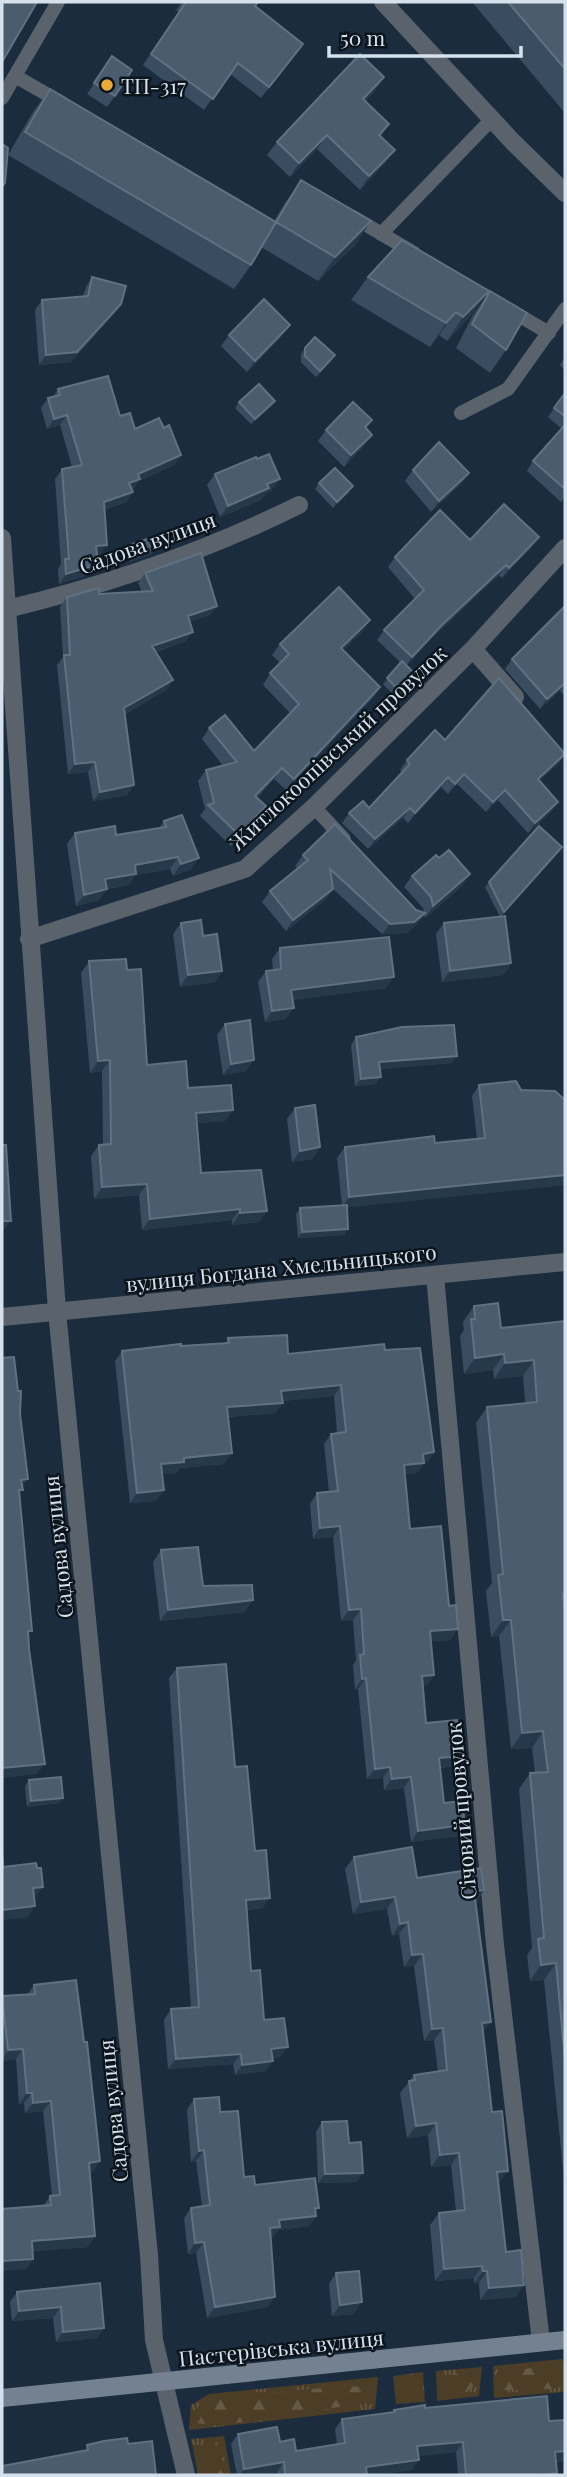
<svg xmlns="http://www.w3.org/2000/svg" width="567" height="2477" font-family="'Playfair Display',serif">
<defs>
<pattern id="grass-tufts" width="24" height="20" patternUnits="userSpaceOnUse" patternTransform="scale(1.75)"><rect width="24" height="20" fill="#4c3d27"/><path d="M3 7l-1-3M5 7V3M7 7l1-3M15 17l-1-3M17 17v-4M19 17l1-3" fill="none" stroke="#655946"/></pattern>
<pattern id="forest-firs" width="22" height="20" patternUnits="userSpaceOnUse" patternTransform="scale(1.75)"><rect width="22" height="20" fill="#4c3d27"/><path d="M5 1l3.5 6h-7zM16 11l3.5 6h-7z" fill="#655946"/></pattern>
</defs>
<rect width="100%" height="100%" fill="#1b2c3e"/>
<!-- grass -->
<path fill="url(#grass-tufts)" d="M562,2359L565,2367V2392L494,2398L493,2366Z
M482,2367L479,2396L437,2401L436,2371Z
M423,2372L425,2402L396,2404L393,2376Z
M378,2377L375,2409L189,2430L191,2405L209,2394Z
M224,2436L231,2475H198L191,2439Z"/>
<!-- forest -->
<path fill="url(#forest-firs)" d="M546,2366L558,2369L563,2385L553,2389L503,2390L497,2385L501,2372Z
M454,2373L477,2376L478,2383L463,2394L446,2395L442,2380Z
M344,2386L366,2387L373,2391V2397L357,2404L219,2426L197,2423L196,2409L204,2401L216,2398Z
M211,2441L217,2442L227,2475H211L206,2453Z"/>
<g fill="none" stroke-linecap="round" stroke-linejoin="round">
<!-- service -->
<path stroke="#5a626c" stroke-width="14" d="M15,76L62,103
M2,98L58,2
M353,217L414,253
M381,234L492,119
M510,310L549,333
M461,413L508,389L565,309
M314,807L344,839"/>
<!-- minor -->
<path stroke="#5a626c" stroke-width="18" d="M383,2L512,141L565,193
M2,538L57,1311L149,2255L154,2340L186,2475
M7,609C107,585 206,551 299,505
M473,649L515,697
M29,939L245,869L314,807L473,649L565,548
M435,1275L495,1945L541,2342
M2,1317L565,1262"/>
<!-- secondary -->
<path stroke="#748190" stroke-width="18" d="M2,2398L565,2340"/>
</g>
<!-- wall -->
<path fill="#3a4c5f" d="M182,2H258L255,6L295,55L261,98L230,74L204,110L143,65L179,12L176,10Z
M472,2H565V113Z
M112,56L115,96L107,107L87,94Z
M384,77L375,91L365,101L389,124L381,136L385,163L360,190L317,149L290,177L267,155L277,142Z
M50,89L274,221L285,203L301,180L371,221L355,245L318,281L261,247L251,265L234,289L8,155L33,112Z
M92,277L121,304L114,314L71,362L39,365L35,310L42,300L83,296L86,287Z
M368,277L489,291L472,314L447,341L439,335L430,347L351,300Z
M490,291L506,350L490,373L456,348L473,315Z
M229,335L282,336L247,372L221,346Z
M305,348L331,361L316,377L301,362V354Z
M565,357V371L560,365Z
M58,389L120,416L135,429L164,428L181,455L174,465L139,481L132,490L133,492L126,502L104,510L100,555L97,556L91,574L59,584L58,569L61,564L55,479L62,469L72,467L60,425L47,429L41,408L48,398L53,397Z
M565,393V497L561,502L527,471L533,461L562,429L548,417Z
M239,402L270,407L251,424L235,408Z
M372,420L366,429L364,446L344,467L318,441L326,430Z
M413,470L469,473L461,484L431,512L405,481Z
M215,474L272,490L266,493L261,500L220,517L207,485Z
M319,483L349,492L333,508L315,489Z
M470,540L531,548L502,578L499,575L433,637L407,665L413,682L397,699L383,684L401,663L377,640L384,630L415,599L388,567L395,557Z
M129,545L152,554L130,562L125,551Z
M145,573L217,606L210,615L190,622L186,641L156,652L166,690L125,714L134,785L127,795L93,801L88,772L68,774L57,665L63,657L60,607L67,597L142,592L138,583Z
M565,606V696L560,691L540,709L505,669L512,659Z
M363,631L343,650L380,687L373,698L286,790L274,779L257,798L266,806L258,817L231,846L200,816L205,809L198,781L206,770L223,766L202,739L209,728L254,751L290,713L263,685L270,673L280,663L272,655L280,644Z
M445,740L565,754L558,764L539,781L558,802L551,812L528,833L498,800L486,812L457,784L448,794L441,787L408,823L403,818L368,849L342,823L349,813L369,808L402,772L400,770L407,760Z
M164,821L191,869L173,876L170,869L136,875L128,885L107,889L99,900L76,906L67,844L75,833L116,835L159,828Z
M557,853L501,916L511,963L503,975L442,982L436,934L444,923L500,917L485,887L489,882Z
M303,855L416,910L424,912L423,908L404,887L412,876L439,858L470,874L462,886L425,918L424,914L418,923L407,933L382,934L333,889L326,899L286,931L262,902L270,891L298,868L295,866Z
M181,923L203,936L222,971L215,982L180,987L173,934Z
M280,948L386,988L292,1000L286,1019L265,1022L258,982L266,971L273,970L272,959Z
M89,961L127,970L147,1065L188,1088L233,1110L225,1121L197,1123L201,1173L267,1211L259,1222L232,1225V1220L142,1230L139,1195L94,1199L91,1156L99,1145L103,1144L102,1071L90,1073L81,973Z
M225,1024L246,1071L223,1075L217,1035Z
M356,1037L452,1063L380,1069L376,1084L355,1086L351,1045Z
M479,1085L521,1090L565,1100V1185L347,1207L348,1229L344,1235L298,1238L296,1214L300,1208L342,1205L337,1158L345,1147L435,1143L477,1139L472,1096Z
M295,1108L320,1147L312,1159L292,1162L287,1119Z
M474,1306L501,1328L565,1321V2189L544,1980L530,1981L527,1955L532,1948L519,1789L530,1773H535L532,1748L511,1749L499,1636L491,1637L486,1591L492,1583L476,1423L487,1407L525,1403L523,1376L494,1379L493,1370L464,1374L460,1336L464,1330L463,1322Z
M228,1338L288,1354L385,1350L434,1452L427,1463H424L417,1473L405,1474L410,1529L451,1640L431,1641L434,1675L427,1685H423L426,1723L461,1756L454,1766L440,1768L444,1803L465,1825L458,1836L411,1842L404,1788L384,1790L383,1778L367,1779L358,1689H355L353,1665L356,1660L353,1620L341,1621L333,1537L313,1539L310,1504L317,1493L329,1492L324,1444L331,1434L337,1433L334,1396L282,1401L275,1413L228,1417L224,1464L180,1468L177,1473L162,1474L156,1501L130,1503L115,1361L122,1351L225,1344Z
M161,1550L203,1586L245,1612L160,1621L153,1562Z
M177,1668L235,1767L255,1851L263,1908L246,1910L251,1971L264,2020L288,2047L280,2057L272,2058L273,2061L265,2071L235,2075L233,2064L168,2069L164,2020L171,2009L191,2008L169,1678Z
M29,1780L63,1798L59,1803L27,1807L25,1786Z
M354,1857L417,1878L484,1890L476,1902L483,2033L506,2252L516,2297L480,2300L479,2283H474V2278L435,2281L430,2225L439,2213L456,2211L451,2165L431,2167L428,2135L407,2138L400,2093L414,2075L438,2072L434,2040L424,2041L414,1966L404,1967L399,1934L392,1936L387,1909L353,1914L345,1869Z
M34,1985L93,2172H89L95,2236L88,2247L33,2251V2259L26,2269L44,2205L50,2196H52L43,2111L25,2113L24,2103L19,2104L16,2059L2,2061V1996L27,1995Z
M194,2099L220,2112L244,2177L255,2185L319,2208L316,2211V2216L309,2226L278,2230L272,2238H271L268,2307L207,2318L196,2253L188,2254L184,2218L191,2208L202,2206L196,2161L191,2162L187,2110Z
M322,2122L349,2143L357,2182L318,2183L316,2132Z
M336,2273L354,2314L332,2316L329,2284Z
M100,2283L104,2328L97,2338L56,2342L53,2318L12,2321L10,2302L17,2292Z
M425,2408L549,2421L565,2420V2461L556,2462L557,2473L555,2475H458L456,2452L418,2456L412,2470L373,2475H277V2472L259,2475H237L231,2444L238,2434L280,2442L296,2451L337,2444L335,2429L342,2419L392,2413L394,2410Z"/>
<!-- shaded-wall -->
<path fill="#26394b" d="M303,44L295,55L261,98L269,87Z
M384,77L375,91L354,112L363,99Z
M327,135L317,149L290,177L299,163Z
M395,150L385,163L360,190L369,176Z
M371,221L355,245L318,281L335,257Z
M489,291L472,314L447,341L463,317Z
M121,304L114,314L71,362L39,365L46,355Z
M456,312L439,335L430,347L446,323Z
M290,325L282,336L247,372L255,361Z
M275,401L270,407L251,424L255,419Z
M67,415L60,425L47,429L54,419Z
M372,435L364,446L344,467L351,455Z
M181,455L174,465L139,481L133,489L122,493L129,483L138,474Z
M469,473L461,484L431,512L439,501Z
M280,479L272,490L266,493L261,500L220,517L228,506L267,484Z
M353,486L349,492L333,508L337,502Z
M133,492L126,502L97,512L104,502Z
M539,537L531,548L502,578L509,568Z
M107,545L100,555L89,556L96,546Z
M156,548L152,554L130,562L134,556Z
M98,564L91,574L59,584L66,574Z
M506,565L499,575L433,637L405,667L412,657L441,626Z
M217,606L210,615L181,626L188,616Z
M370,620L363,631L333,659L341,648Z
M193,632L186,641L145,655L152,646Z
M173,680L166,690L117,718L124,708Z
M565,683L560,691L540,709L547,699Z
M380,687L373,698L286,790L294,779Z
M565,754L558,764L531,789L538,779Z
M95,762L88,772L68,774L75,764Z
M282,768L274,779L247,807L255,796Z
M464,774L457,784L448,794L455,784Z
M448,777L441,787L408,823L415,813Z
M134,785L127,795L93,801L100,792Z
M505,790L498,800L486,812L493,802Z
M558,802L551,812L528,833L535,823Z
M266,806L258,817L231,846L239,835Z
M410,808L403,818L368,849L375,839Z
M562,847L557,853L500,918L504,912Z
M178,857L170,869L136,875L128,885L98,890L105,879L135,865Z
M199,858L191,869L173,876L181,864Z
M470,874L462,886L425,918L433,906Z
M107,889L99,900L76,906L84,895Z
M333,889L326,899L286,931L293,920Z
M425,913L418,923L407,933L382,934L390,924Z
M511,963L503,975L442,982L450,971Z
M222,971L215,982L180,987L188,975Z
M394,977L386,988L283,1001L291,990Z
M294,1008L286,1019L265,1022L272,1011Z
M457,1056L452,1063L374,1070L379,1062Z
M110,1060L102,1071L90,1073L98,1061Z
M254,1060L246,1071L223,1075L231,1064Z
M381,1077L376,1084L355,1086L361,1079Z
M233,1110L225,1121L188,1124L196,1113Z
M320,1147L312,1159L292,1162L300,1151Z
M565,1175V1185L342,1208L349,1197Z
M147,1184L139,1195L94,1199L102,1187Z
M240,1209L232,1220L142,1230L150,1219Z
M267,1211L259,1222L232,1225L240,1213Z
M2,1221H11L3,1231L2,1232Z
M348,1229L344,1235L298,1238L302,1232Z
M504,1354L493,1370L464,1374L475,1358Z
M534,1360L523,1376L494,1379L505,1363Z
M341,1385L334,1396L274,1402L281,1391Z
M283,1403L275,1413L220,1417L227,1407Z
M434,1452L427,1463H424L417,1473L396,1475L404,1465L423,1454Z
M232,1453L224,1464L180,1468L177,1473L154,1475L161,1464L184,1458Z
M28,1479L21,1489V1480Z
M164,1490L156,1501L130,1503L137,1493Z
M340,1526L333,1537L313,1539L320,1528Z
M253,1600L245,1612L160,1621L168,1610Z
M361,1609L353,1620L341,1621L349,1610Z
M503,1620H511L499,1636L491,1637Z
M458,1629L451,1640L423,1642L430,1631Z
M434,1675L427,1685L415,1686L422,1676Z
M366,1678L358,1689H355L362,1679Z
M543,1731L532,1748L511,1749L522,1733Z
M461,1756L454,1766L431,1768L439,1758Z
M45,1764L37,1774L2,1778V1768Z
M390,1767L383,1778L367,1779L375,1769Z
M411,1777L404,1788L384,1790L392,1779Z
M63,1798L59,1803L27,1807L31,1801Z
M465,1825L458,1836L411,1842L418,1831Z
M43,1887L35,1898L25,1899L33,1888Z
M484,1890L476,1902L474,1891Z
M395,1897L387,1909L353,1914L361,1902Z
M270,1898L263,1908L238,1910L246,1900Z
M35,1906L27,1918L2,1920V1910Z
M408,1922L399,1934L392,1936L400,1924Z
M423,1954L414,1966L404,1967L412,1955Z
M556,1963L544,1980L530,1981L541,1965Z
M491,2022L482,2034V2023Z
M443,2028L434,2040L424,2041L432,2029Z
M288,2047L280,2057L264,2059L271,2049Z
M23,2049L16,2059L2,2061L8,2050Z
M241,2054L233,2064L168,2069L176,2059Z
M273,2061L265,2071L235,2075L242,2065Z
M27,2093H32L24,2103L19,2104Z
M51,2101L43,2111L25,2113L33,2103Z
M436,2123L428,2135L407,2138L416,2126Z
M204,2150L196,2161L191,2162L199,2151Z
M459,2153L451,2165L431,2167L440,2155Z
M100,2161L93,2172L81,2173L89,2163Z
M508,2171L499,2183L488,2184L497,2172Z
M363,2173L357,2182L318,2183L325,2174Z
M315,2208H319L313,2216H316L309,2226L278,2230L272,2238L262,2239L270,2228L279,2220Z
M95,2236L88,2247L25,2252L32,2241Z
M204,2242L196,2253L188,2254L195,2243Z
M33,2259L26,2269L2,2271V2261Z
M482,2266L474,2278L435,2281L444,2269Z
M483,2271H487L479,2283H474Z
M524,2285L516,2297L480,2300L489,2288Z
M275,2297L268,2307L207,2318L215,2307Z
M362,2302L354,2314L332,2316L340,2305Z
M61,2307L53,2318L12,2321L19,2311Z
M104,2328L97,2338L56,2342L63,2332Z
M463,2442L456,2452L410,2457L417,2446Z
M565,2451V2461L548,2462L555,2452Z
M419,2460L412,2470L373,2475H360L366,2467Z
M284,2462L277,2472L259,2475H240L244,2469Z"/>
<!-- building -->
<path fill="#4a5c6e" stroke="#607182" stroke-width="2" d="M2,2H37L2,62Z
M186,2H258L255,6L303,44L269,87L238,63L213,99L151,54Z
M508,2H565V69Z
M360,54L384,77L363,99L389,124L379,135L395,150L369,176L327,135L299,163L277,142Z
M112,56L132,70L115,96L94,83Z
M50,89L276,222L251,265L25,132Z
M2,144L8,148L5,183L2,187Z
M301,180L371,221L335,257L276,222Z
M402,240L489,291L463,317L456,312L446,323L368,277Z
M92,277L126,286L121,304L77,352L46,355L42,300L88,296Z
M490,291L527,313L506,350L472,324Z
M264,299L290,325L255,361L229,335Z
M315,337L335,355L320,371L305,356V348Z
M108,376L120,416L130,413L135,429L159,418L164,428L169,425L181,455L138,474L140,479L129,483L133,492L104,502L107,545L96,546L98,564L66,574L65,559H69L62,469L82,465L67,415L54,419L48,398L60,395L58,389Z
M259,384L275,401L255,419L239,402Z
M565,393V416L554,408Z
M353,402L372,420L365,427L372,435L351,455L326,430Z
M565,425V489L533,461Z
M439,442L469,473L439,501L413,470Z
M269,454L280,479L267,484L269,488L228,506L215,474L256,457L257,459Z
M335,468L353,486L337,502L319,483Z
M504,504L539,537L509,568L506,565L441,626L412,657L384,630L424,590L395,557L440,510L470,540Z
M153,537L156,548L134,556L129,545Z
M201,553L217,606L188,616L193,632L152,646L173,680L124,708L134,785L100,792L95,762L75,764L64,655H70L67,597L99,588V594L153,591L145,573Z
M339,587L370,620L341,648L380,687L294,779L282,768L255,796L266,806L239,835L208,805L214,803L206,770L237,762L209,728L225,715L254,751L299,704L270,673L289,654L280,644Z
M565,606V683L547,699L512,659Z
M402,661L417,676L401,693L387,678Z
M499,678L565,754L538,779L558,802L535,823L505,790L493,802L464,774L455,784L448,777L415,813L410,808L375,839L349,813L363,801L369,808L410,764L407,760L435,730L445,740Z
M182,815L199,858L181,864L178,857L135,865L136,874L105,879L107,889L84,895L75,833L115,826L116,835L166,827L164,821Z
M335,824L416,910L425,913L414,922L390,924L330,869L333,889L293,920L270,891L308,860L303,855Z
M539,826L562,847L504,912L489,882Z
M449,850L470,874L433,906L431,897L412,876L436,855L439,858Z
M505,916L511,963L450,971L444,923Z
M201,920L203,936L217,934L222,971L188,975L181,923Z
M389,937L394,977L291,990L294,1008L272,1011L266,971L281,969L280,948Z
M126,959L127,970L141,969L147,1065L186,1061L188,1088L231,1085L233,1110L196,1113L201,1173L261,1170L267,1211L240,1213V1209L150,1219L147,1184L102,1187L99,1145L111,1144L110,1060L98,1061L89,961Z
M250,1020L254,1060L231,1064L225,1024Z
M454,1025L457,1056L379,1062L381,1077L361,1079L356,1037L402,1027Z
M516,1081L521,1090L555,1091L565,1100V1175L349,1197L345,1147L434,1136L435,1143L485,1138L479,1085Z
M315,1105L320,1147L300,1151L295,1108Z
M2,1145H6L11,1221H2Z
M347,1205L348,1229L302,1232L300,1208Z
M498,1303L501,1328L565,1321V1594H563L565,1612V2060L556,1963L541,1965L538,1939L544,1938L530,1773L548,1772L543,1731L522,1733L511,1620H503L498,1575L503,1574L487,1407L537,1402L534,1360L505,1363L504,1354L475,1358L471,1319H475L474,1306Z
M287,1335L288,1354L384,1344L385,1350L420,1348L434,1452L423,1454L424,1463L404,1465L410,1529L441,1526L449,1606L456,1605L458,1629L430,1631L434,1675L422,1676L426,1723L457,1720L461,1756L439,1758L444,1803L462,1801L465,1825L418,1831L411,1777L392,1779L390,1767L375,1769L366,1678L362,1679L360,1655L364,1654L361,1609L349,1610L340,1526L320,1528L317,1493L338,1491L331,1434L346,1432L341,1385L281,1391L283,1403L227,1407L232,1453L184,1458V1462L161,1464L164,1490L137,1493L122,1351L181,1344V1346L229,1343L228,1338Z
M14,1357L18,1391H21L20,1414L28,1479L21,1480L23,1490H19L32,1631H28L29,1649L45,1764L2,1768V1358Z
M198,1547L203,1586L252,1585L253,1600L168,1610L161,1550Z
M226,1664L235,1767L247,1766L255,1851L266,1850L270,1898L246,1900L251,1971L260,1970L264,2020L284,2018L288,2047L271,2049L273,2061L242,2065L241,2054L176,2059L171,2009L199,2007L177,1668Z
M61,1777L63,1798L31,1801L29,1780Z
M412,1847L417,1878L481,1868L484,1890L474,1891L491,2022L482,2023L492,2112L502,2111L508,2171L497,2172L506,2252L521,2250L524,2285L489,2288L487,2271H483L482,2266L444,2269L439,2213L465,2210L459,2153L440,2155L436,2123L416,2126L409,2081L415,2080L414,2075L447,2070L443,2028L432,2029L423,1954L412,1955L408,1922L400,1924L395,1897L361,1902L354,1857Z
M2,1851L3,1867L36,1863L37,1868H41L43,1887L33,1888L35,1906L2,1910Z
M76,1980L84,2042H87L100,2161L89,2163L95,2236L32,2241L33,2259L2,2261V2209L51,2205L50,2196L60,2195L51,2101L33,2103L32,2093H27L23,2049L8,2050L2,1996L35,1994L34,1985Z
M219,2097L220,2112L238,2111L244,2177L254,2176L255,2185L315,2178L319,2208H315L316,2216L279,2220L280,2227L270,2228L275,2297L215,2307L204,2242L195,2243L191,2208L210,2205L204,2150L199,2151L194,2099Z
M347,2121L349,2143L361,2142L363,2173L325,2174L322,2122Z
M359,2271L362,2302L340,2305L336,2273Z
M100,2283L104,2328L63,2332L61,2307L19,2311L17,2292Z
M547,2396L549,2421L565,2420V2451L555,2452L557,2473L541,2475H466L463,2442L417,2446L419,2460L366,2467L367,2475H285L284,2462L244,2469L238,2434L277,2427L280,2442L294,2439L296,2451L345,2443L342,2419L395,2412L394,2410L425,2405V2408Z
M127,2438L128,2444L152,2441L156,2475H2V2466L88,2450L87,2445L104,2441Z"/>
<!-- markers -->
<circle fill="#eaaa38" stroke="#0c141c" stroke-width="2.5" cx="107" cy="85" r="7"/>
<g text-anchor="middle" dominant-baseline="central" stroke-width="5" stroke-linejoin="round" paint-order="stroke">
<!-- poi labels -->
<g font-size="21" fill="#d5e1ec" stroke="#0c141c" text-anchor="start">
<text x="121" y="85">ТП-317</text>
</g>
<!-- street labels -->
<g font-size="21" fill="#d5e1ec" stroke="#0c141c">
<text transform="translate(147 542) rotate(-20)">Садова вулиця</text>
<text transform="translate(337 747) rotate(-43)">Житлокоопівський провулок</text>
<text transform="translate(281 1267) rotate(-6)">вулиця Богдана Хмельницького</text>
<text transform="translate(57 1547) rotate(-96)">Садова вулиця</text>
<text transform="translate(460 1811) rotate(-95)">Січовий провулок</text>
<text transform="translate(112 2111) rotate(-96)">Садова вулиця</text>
<text transform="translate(281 2347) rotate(-6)">Пастерівська вулиця</text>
</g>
</g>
<!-- border -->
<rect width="567" height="2477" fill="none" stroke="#d5e1ec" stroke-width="7"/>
<!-- scale -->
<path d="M329 46v10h192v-10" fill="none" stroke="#d5e1ec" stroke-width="3.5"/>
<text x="340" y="46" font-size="21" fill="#d5e1ec" stroke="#0c141c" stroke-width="5" paint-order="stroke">50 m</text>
</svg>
